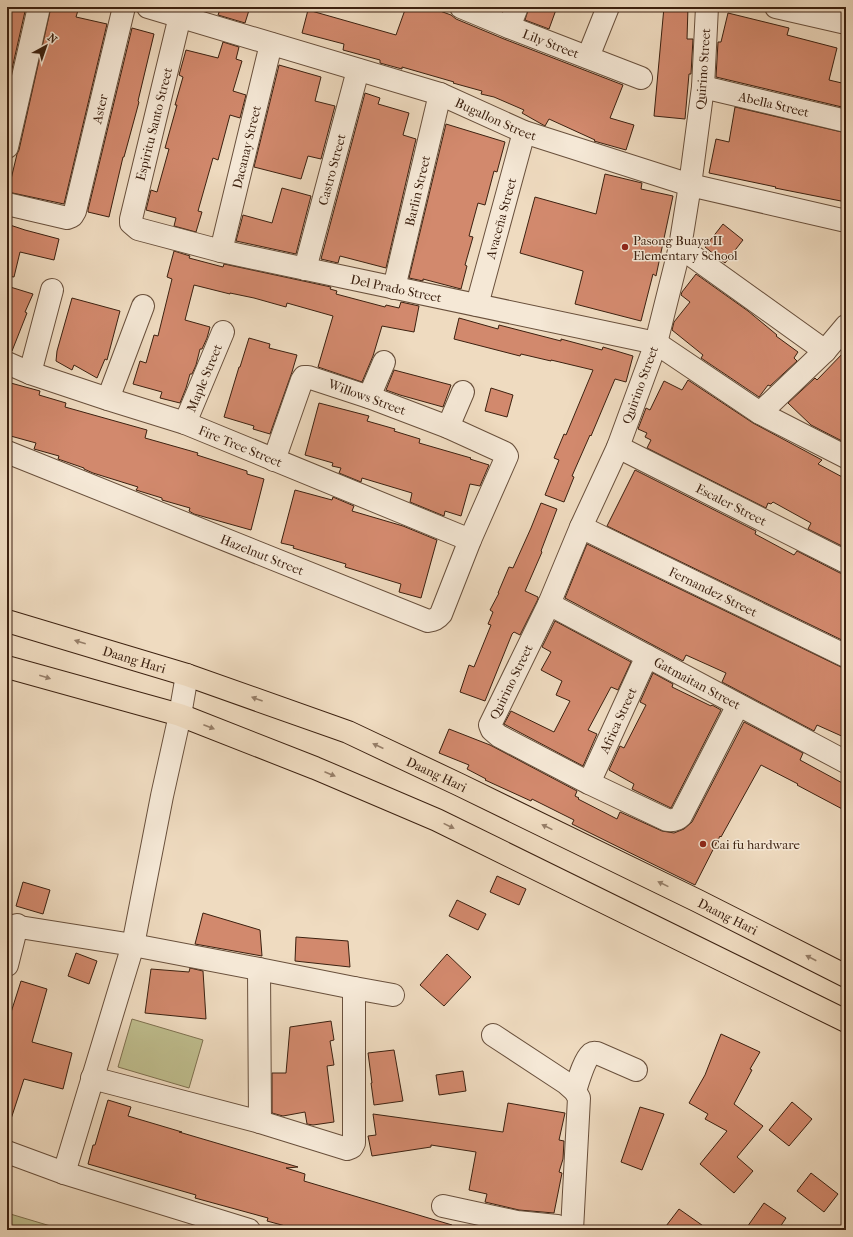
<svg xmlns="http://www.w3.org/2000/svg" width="853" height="1237" font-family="'IM FELL French Canon',serif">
<rect width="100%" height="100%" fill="#efdbc0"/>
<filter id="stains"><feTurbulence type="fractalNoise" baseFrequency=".005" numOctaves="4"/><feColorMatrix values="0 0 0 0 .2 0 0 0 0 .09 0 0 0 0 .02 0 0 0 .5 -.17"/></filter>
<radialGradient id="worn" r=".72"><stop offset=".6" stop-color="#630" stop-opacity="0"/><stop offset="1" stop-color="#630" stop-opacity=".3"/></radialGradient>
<!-- green -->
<path fill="#bfbe8e" stroke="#7e704f" d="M132,1019L203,1040L189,1088L118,1067Z
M7,1213L64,1230H7Z"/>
<!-- building -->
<path fill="#d2896d" stroke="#3c2110" d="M7,7H26L7,91Z
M51,7H79L76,17L107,24L64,204L8,192L17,154L19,150Z
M221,7H250L245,23L218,15Z
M406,7H429L451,15L456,19L504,39L623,85L610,118L634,125L626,150L594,141L595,140L549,119L545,126L522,113L524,110L494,97L481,94L482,91L453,83L454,82L402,67V69L380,63V60L343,50L344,44L302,33L308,10L396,35Z
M529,7H557L549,29L525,20Z
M664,7H688L687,39H693L691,74H689L685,119L654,116Z
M728,13L789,28L787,35L837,48L829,80L846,84V108L716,77L718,42H721Z
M132,28L154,34L138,101L139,102L124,157H123L109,217L88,212V210Z
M223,42L239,47L236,59L242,61L233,91L246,95L240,118L230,115L218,160L213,158L198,211L202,212L196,232L174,226L176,218L146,210L151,190L157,192L169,149L165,148L177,105H175L183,77L179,75L186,50L218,58Z
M279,65L321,77L315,101L335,106L321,159L308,156L301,179L254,167Z
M365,93L380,98L378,104L409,113L403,135L416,139L386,268L340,256L338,263L321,259Z
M735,107L846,133V202L775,188L776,187L709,173L716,139L729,142Z
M446,124L505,142L497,172L494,171L485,205L478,203L469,236L473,237L465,265L467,266L461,289L423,279V281L409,278Z
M605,174L642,183L641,189L673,196L656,276L653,274L641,321L575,304L583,272V271L520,253L535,197L596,214Z
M282,188L311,196L296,254L236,241L243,215L272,223Z
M7,224L25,230L59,239L54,260L20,252L14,277L7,276Z
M723,224L743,240L725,263L705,247Z
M174,251L190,256L189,258L223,267L224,264L331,287L330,289L337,291L336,294L385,307L386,305L399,308L401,302L419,306L414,332L382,326L373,356L362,382L318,367L333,316L287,303L286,307L254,298L230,293V294L194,285L185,320L210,327L207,338L202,349H200L196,365L192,374H190L186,388L180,403L160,398L162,392L133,384L140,361L146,363L154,335L158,336L172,279L167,277Z
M696,274L748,311L777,335L776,336L798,352L794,358L797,361L770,386L768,385L759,397L701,358L703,355L672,330L674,322L690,302L681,295L682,292Z
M7,286L33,294L25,312L27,313L12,351H7Z
M72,298L120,311L107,360L105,359L97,378L74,365L72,370L56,361L57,351Z
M459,318L498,329L499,325L561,341V339L602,350L603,347L633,356L626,382L615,379L591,436L590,435L572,476L574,477L564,502L545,495L559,460L554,458L564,434L566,435L593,370L551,360V361L521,354L520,356L454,339Z
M249,338L270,344L269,348L297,355L292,372L270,434L253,429L254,426L224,417L239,367H240Z
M846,350V436L842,441L811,425L788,403L815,378L817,380Z
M394,370L451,385L443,407L400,395L386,390Z
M688,380L753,423L822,460L818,464L846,479V548L808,529L811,523L773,502L771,504L768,503L766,508L647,448L651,440L645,437L647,433L638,429L646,408L650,410L664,381L682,390Z
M7,382L40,391L39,395L66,403L65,407L147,430L145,438L198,453L197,455L247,471V474L264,479L251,530L194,514L189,511L190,508L162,500V498L136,490L138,487L93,473L84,469V468L58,459L59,456L34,449L36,443L7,435Z
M491,388L513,395L507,417L485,411Z
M319,403L369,416L367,421L395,429L394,431L420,439L419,443L471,458L470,459L489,465L480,486L470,484L461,516L445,511L444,516L410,502L412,493L362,478L361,482L339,473L341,468L332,466L333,463L305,455Z
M635,470L756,531L755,534L794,555L797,551L840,573L846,574V642L607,526Z
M295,490L332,500L333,497L354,506L352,511L403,526L437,540L421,598L399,592L401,584L345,567L346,564L293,548L294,546L281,543Z
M541,503L557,509L541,551L542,552L525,591L538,597V599L520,635L514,632L512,634L485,701L460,692L469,665L474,667L491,625L488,624L493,612L490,610L499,593H498L509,567L513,568L531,528Z
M587,544L841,667L846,668V738L817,725L814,731L722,682L726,673L686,655L683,661L565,598Z
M555,621L631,662L618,690L611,687L588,730L597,734L583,766L504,724L511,711L554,732L570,701L556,695L562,681L541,670L551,652L542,647Z
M653,673L673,684L672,687L711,706L712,705L721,710L671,808L632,789L634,784L609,770L620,746L624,748L646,705L640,702Z
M744,722L803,753L800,760L846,785V811L797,785L798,784L761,765L721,837L720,836L695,885L572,824L574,820L532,799L531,801L485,780L486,779L467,769L469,765L439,753L449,729L490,745L577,791L575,796L579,798L578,799L617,819L620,812L662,831L674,833L684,829L692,822Z
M497,876L526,889L519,905L490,892Z
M23,882L50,890L43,914L16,906Z
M457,900L486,914L478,930L449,916Z
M203,913L260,930L262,956L195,944Z
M296,937L348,941L350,967L295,961Z
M76,953L97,961L89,984L68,976Z
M447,954L471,977L444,1006L420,985Z
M190,968L203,971L206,1019L145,1013L151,969L189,972Z
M21,981L47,989L32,1042L72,1053L63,1089L24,1079L11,1119L7,1118V1025Z
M331,1021L334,1040L330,1041L334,1065L327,1066L334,1122L313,1125L307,1124L305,1112L283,1116L272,1113V1073H286L290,1027Z
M721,1034L760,1052L750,1069L752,1070L734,1104L763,1126L737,1157L753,1171L734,1193L700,1164L727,1131L705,1119L708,1114L689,1103L705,1075Z
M394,1050L403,1101L374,1105L371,1083H372L368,1053Z
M463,1071L466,1091L439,1095L436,1075Z
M108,1100L131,1107L128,1116L182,1132H179L298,1167L286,1168L305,1174L304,1181L452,1225L451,1230H300L267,1221L268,1218L195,1198L196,1195L88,1164L93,1145H95Z
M792,1102L812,1119L789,1146L769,1130Z
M508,1103L565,1113L559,1140L564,1141L563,1159L559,1172L562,1173L554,1213L519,1210L485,1202L487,1194L469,1190L476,1152L431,1145V1147L372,1156L368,1136L376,1135L373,1114L503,1132Z
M640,1107L664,1114L642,1170L621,1162Z
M811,1173L838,1194L824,1212L797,1191Z
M764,1203L786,1218L778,1230H745Z
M679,1209L709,1230H663Z"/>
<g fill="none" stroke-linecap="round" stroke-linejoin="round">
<!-- minor casing -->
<g stroke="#69503c" stroke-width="24">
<g id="minor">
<path id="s1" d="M148,7L440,94L524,132L690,185L846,221"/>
<path id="s2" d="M461,7L509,27L641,78"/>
<path d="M707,7L703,87L690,185L680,247L656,343L618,447L581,527L549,604L490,725L492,730L499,736L589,783L667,820C673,821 677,820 681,816L738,705"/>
<path d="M776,7L846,23"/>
<path id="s3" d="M180,16L131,219V223L138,229L221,251L656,343L760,413L846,457"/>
<path d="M509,27L517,7"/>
<path d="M588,57L608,7"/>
<path id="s4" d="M703,87L846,121"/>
<path d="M7,147L39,7"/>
<path id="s5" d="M7,204L67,218L72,216L75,211L124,7"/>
<path d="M680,247L825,351"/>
<path id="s6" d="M221,251L271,44"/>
<path id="s7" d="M305,269L358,70"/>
<path id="s8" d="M394,288L440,94"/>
<path id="s9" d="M477,305L524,132"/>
<path id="s10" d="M7,363L30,373L108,399L185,423L470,540"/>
<path d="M30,373L52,290"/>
<path d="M369,397L384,362"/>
<path d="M108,399L143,306"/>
<path d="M760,413L825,351L846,326"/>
<path id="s11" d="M185,423L223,332"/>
<path d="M448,427L463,392"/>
<path id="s12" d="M618,447L846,562"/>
<path id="s13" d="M7,452L428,621C434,620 437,619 441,614L470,540L507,456L505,453L448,427L369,397L308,377H304L302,380L274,460"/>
<path id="s14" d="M581,527L846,656"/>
<path id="s15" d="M549,604L846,762"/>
<path id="s16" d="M589,783L647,656"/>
<path d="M7,925L133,945L259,969L354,988L393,995"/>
<path d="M7,965L17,925"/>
<path d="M259,969L260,1122"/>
<path d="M493,1035L566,1083L575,1091L579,1098L572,1230"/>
<path d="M92,1078L260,1122L347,1149L352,1147L354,1143V988"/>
<path d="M575,1091C578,1082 584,1060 591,1054C594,1052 594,1053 597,1053L636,1070"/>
<path d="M7,1152L64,1173L249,1230"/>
<path d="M64,1173L133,945L162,796L180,715L187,675"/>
<path d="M443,1206L517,1222L557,1226L566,1230"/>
</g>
</g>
<!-- major casing -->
<g stroke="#3c2110" stroke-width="24">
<g id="major">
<path id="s17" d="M7,621L187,675L348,732L460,785L698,901L846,976"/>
<path d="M7,667L180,715L315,768L437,820L846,1021"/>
</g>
</g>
<!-- minor -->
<use href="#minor" stroke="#f5e8d6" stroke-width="22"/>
<!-- major -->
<use href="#major" stroke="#efdbc0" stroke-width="22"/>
</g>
<!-- one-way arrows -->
<defs><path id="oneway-solid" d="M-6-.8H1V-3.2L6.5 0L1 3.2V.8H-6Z"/></defs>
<g fill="#967e68">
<use href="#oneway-solid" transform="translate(80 642) rotate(-163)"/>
<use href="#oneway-solid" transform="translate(45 677) rotate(17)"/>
<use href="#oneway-solid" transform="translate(257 699) rotate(-160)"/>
<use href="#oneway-solid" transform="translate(209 727) rotate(21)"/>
<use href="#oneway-solid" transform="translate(378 746) rotate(-155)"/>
<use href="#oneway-solid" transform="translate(330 774) rotate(23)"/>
<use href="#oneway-solid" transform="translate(449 826) rotate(26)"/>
<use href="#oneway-solid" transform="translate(547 827) rotate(-154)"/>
<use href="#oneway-solid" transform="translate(663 884) rotate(-154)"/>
<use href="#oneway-solid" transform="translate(811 958) rotate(-153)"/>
</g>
<!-- markers -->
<g fill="#8f2418" stroke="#f5e8d6" stroke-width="1.5">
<circle cx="625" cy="247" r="4"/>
<circle cx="703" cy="844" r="4"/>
</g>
<g text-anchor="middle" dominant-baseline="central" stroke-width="3" stroke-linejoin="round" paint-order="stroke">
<!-- street labels -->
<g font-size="13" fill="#3c2110" stroke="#f5e8d6">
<text stroke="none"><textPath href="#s2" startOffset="97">Lily Street</textPath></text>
<text transform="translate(703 69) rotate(-86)">Quirino Street</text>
<text stroke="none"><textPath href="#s4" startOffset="73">Abella Street</textPath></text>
<text stroke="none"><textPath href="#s5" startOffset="178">Aster</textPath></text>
<text stroke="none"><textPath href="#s1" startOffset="366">Bugallon Street</textPath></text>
<text transform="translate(154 124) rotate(-76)">Espiritu Santo Street</text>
<text stroke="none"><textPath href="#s6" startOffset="107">Dacanay Street</textPath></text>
<text stroke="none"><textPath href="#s7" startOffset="103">Castro Street</textPath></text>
<text stroke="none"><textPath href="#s8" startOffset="100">Barlin Street</textPath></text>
<text stroke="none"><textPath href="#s9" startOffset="90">Avaceña Street</textPath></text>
<text stroke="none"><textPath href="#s3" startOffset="487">Del Prado Street</textPath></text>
<text stroke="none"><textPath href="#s11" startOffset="49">Maple Street</textPath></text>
<text transform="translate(640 385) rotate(-70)">Quirino Street</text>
<text transform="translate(367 397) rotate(20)">Willows Street</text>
<text stroke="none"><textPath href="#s10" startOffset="248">Fire Tree Street</textPath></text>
<text stroke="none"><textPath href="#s12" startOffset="127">Escaler Street</textPath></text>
<text stroke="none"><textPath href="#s13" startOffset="275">Hazelnut Street</textPath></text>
<text stroke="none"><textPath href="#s14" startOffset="147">Fernandez Street</textPath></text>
<text stroke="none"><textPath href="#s17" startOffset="133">Daang Hari</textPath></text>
<text transform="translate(511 682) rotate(-64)">Quirino Street</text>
<text stroke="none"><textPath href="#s15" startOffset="168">Gatmaitan Street</textPath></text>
<text stroke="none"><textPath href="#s16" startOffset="69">Africa Street</textPath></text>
<text stroke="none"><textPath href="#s17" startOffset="457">Daang Hari</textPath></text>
<text stroke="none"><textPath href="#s17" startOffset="781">Daang Hari</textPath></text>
</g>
<!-- poi labels -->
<g font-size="13" fill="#3c2110" stroke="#f5e8d6" text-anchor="start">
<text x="633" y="240">Pasong Buaya II<tspan x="633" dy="15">Elementary School</tspan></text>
<text x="711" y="844">Cai fu hardware</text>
</g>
</g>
<!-- margin -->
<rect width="853" height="1237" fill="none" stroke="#efdbc0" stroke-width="24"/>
<rect x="8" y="8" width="837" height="1221" fill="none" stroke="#3c2110" stroke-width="2"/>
<rect x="12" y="12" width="829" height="1213" fill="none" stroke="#3c2110"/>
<!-- north arrow -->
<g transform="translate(46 46) rotate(40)" stroke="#f5e8d6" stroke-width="3" paint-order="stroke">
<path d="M0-3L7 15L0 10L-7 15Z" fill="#3c2110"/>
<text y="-6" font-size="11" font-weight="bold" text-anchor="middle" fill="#3c2110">N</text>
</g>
<rect width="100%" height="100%" filter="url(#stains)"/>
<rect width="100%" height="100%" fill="url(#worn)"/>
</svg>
